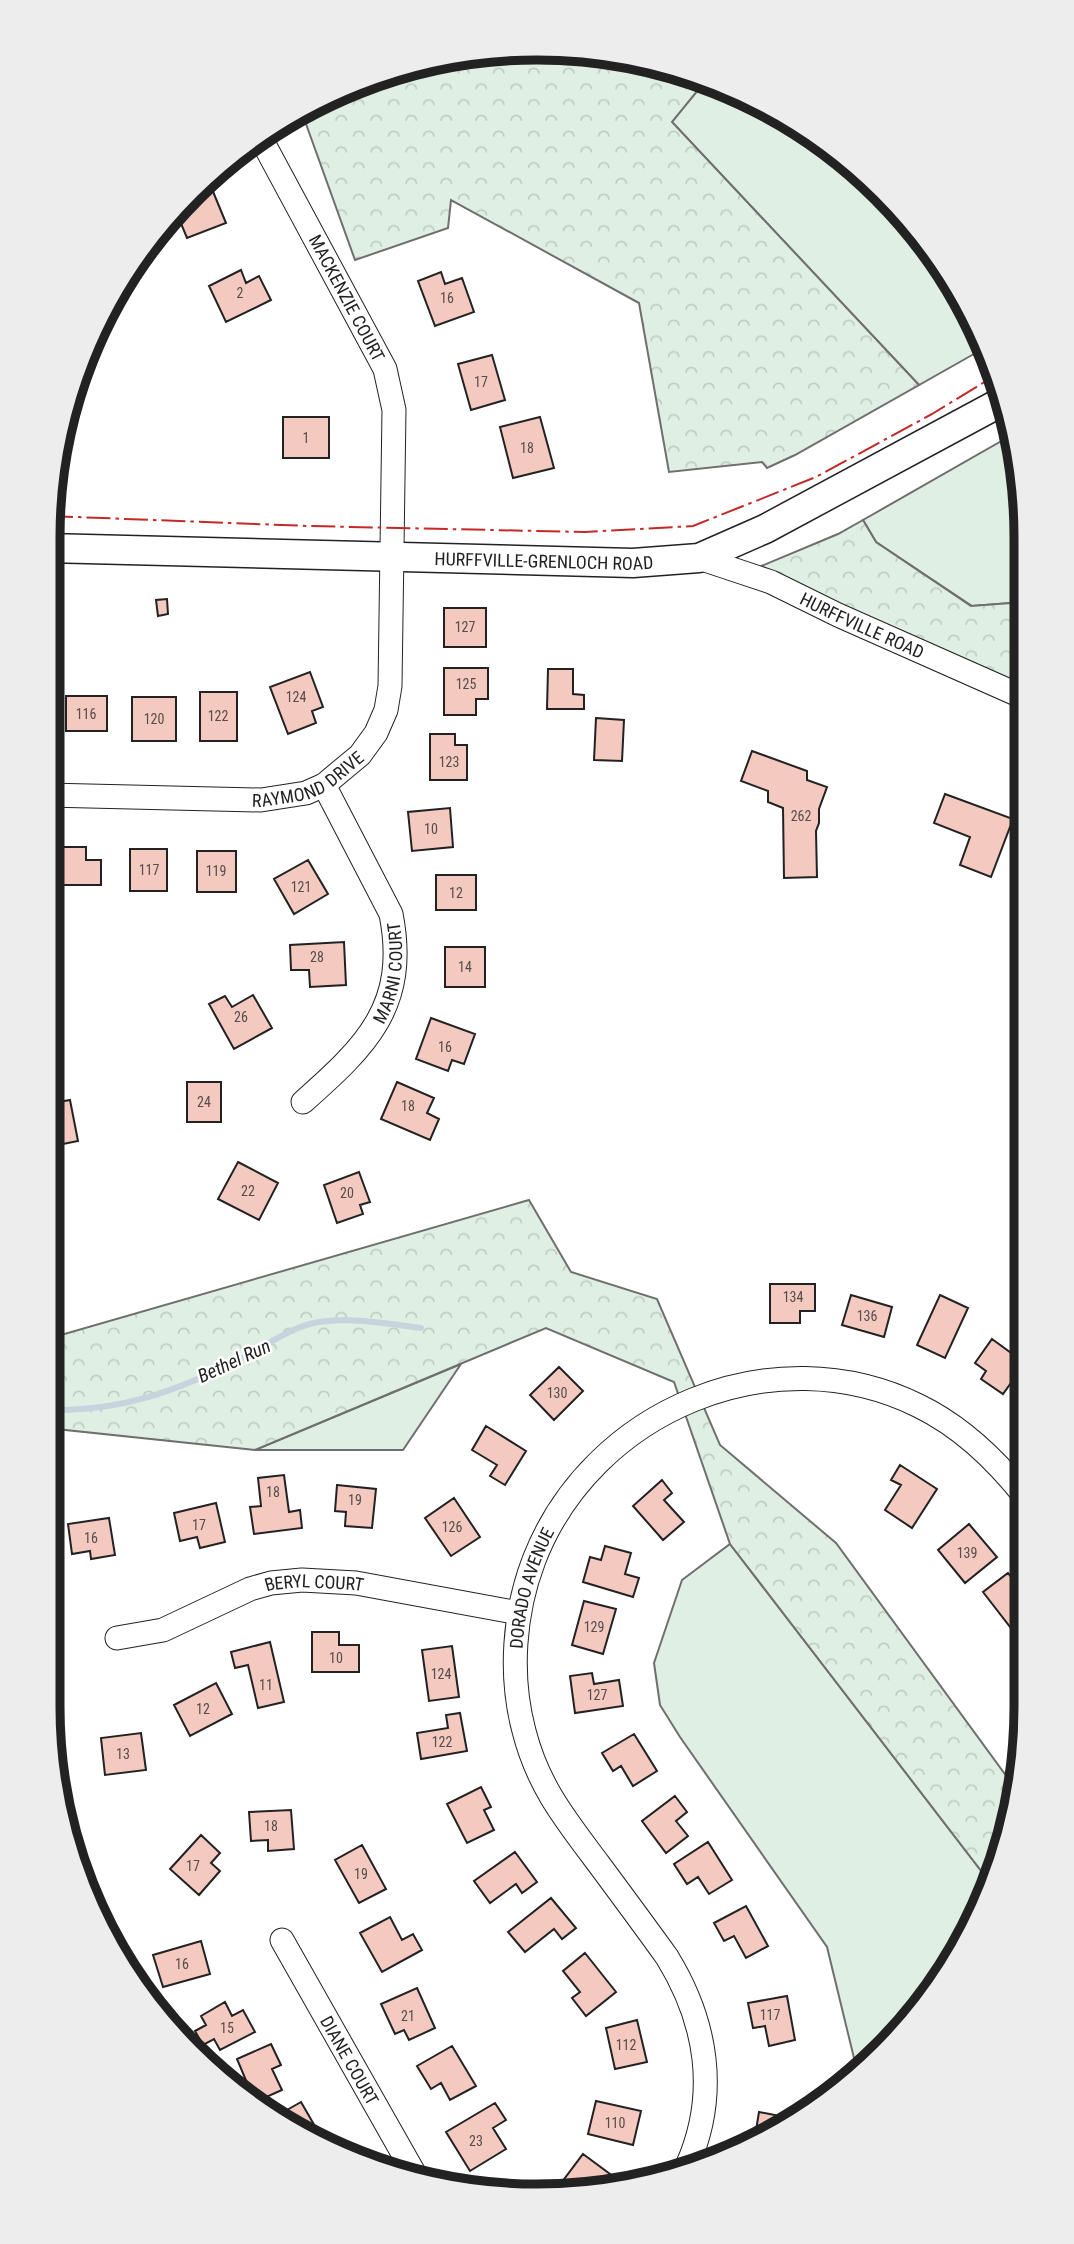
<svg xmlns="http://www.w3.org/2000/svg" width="1074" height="2244" font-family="'Roboto Condensed',sans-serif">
<defs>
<pattern id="forest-crowns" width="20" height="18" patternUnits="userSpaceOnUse" patternTransform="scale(1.75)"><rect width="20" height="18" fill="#e0efe3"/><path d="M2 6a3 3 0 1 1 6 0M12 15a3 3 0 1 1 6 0" fill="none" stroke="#c0cdc2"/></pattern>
</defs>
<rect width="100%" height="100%" fill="#fff"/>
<!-- green -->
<path fill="#e0efe3" stroke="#6f6f6f" stroke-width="2" d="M707,79L725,85L835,149L925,239L988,346L919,385L671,121Z
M1012,435L1023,473V602L972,606L876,542L863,520Z
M461,1364L403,1450H255Z
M730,1544L992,1885L989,1895L905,2030L853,2079L854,2058L827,1947L680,1737L660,1705L654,1663L682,1580Z"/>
<!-- forest -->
<path fill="url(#forest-crowns)" stroke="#6f6f6f" stroke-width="2" d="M537,47L633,57L707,79L672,122L919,385L795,455L767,468L762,462L669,472L639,303L451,200L448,228L355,260L301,110L350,84L442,57Z
M863,520L876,542L971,606L1023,602V700L747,572L838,534Z
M529,1200L571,1272L657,1299L720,1445L836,1543L1018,1792L1017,1803L992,1885L730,1544L674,1382L546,1328L255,1450L47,1428V1339Z"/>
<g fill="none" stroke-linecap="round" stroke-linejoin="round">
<!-- stream -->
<path stroke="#c7d3dd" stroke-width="6" d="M47,1410C120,1412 178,1391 242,1358C266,1346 292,1326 319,1322C352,1317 388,1324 421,1328"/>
</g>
<!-- building -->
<path fill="#f3c9c0" stroke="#222" stroke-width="2" d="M207,177L226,223L187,238L175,209L191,190Z
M241,270L246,283L259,276L271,300L226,322L209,286Z
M441,272L445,284L462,278L474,312L435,326L418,281Z
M492,355L505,400L471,410L458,364Z
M283,417H329V458H283Z
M540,417L554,468L513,478L500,427Z
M167,599L168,614L158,616L156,600Z
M444,608H486V647H444Z
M444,668H488V699H476V715H444Z
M548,669H573V694L584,695V709H547Z
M310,672L323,707L312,711L316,723L288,734L270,687Z
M200,692H237V741H200Z
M66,696H107V731H66Z
M132,697H176V741H132Z
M596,718L624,720L622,761L594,760Z
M430,734H455V745H467V780H430Z
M752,751L807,771V780L827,787L819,809V823L816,831L817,877L784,878L783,808L768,802V791L741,781Z
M945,794L1013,819L991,877L960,865L970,837L934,823Z
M450,808L453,847L412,851L408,812Z
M58,847H86V860H101V885H58Z
M130,849H167V891H130Z
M197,851H236V892H197Z
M308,860L328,894L294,914L274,879Z
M436,875H476V910H436Z
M344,942L346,985L310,987L309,970H291L290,945Z
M445,947H485V987H445Z
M253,995L272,1028L234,1049L209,1004L225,996L232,1007Z
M431,1018L475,1034L464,1064L452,1060L448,1071L416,1059Z
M187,1082H221V1122H187Z
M397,1082L434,1098L427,1113L439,1119L430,1140L381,1119Z
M70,1100L78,1141L48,1147L47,1104Z
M238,1162L278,1183L259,1220L218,1199Z
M359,1172L370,1202L360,1205L363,1214L337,1223L324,1185Z
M770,1284H815V1311H800V1323H770Z
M851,1295L892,1307L884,1337L842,1325Z
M940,1295L968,1308L945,1358L917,1345Z
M992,1339L1025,1363L1003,1394L981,1379L986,1371L975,1363Z
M559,1367L583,1391L554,1420L530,1395Z
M486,1426L526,1451L505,1485L490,1476L497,1465L472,1450Z
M900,1465L937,1489L912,1528L885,1510L901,1485L891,1480Z
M284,1475L289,1512L300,1510L302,1528L254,1534L250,1507L261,1506L258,1478Z
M662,1480L672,1493L664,1500L684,1522L663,1540L633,1506Z
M337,1485L376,1489L372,1528L345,1526L346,1512L335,1511Z
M454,1498L480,1537L451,1556L425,1518Z
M216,1503L225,1542L200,1548L197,1537L180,1541L174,1513Z
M109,1518L115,1555L91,1559L90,1551L72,1554L68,1524Z
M969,1524L997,1557L965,1583L938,1550Z
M605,1546L631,1553L625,1574L639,1578L633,1597L583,1582L590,1557L601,1560Z
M1008,1573L1026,1597V1622L1014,1632L983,1592Z
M584,1601L616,1609L603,1654L572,1645Z
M312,1632H339V1645H359V1672H312Z
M270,1642L284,1702L258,1708L248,1665L235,1668L231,1652Z
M452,1646L459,1697L429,1701L422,1650Z
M592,1673L594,1684L619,1680L623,1706L575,1713L570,1676Z
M216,1683L232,1714L190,1736L174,1705Z
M460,1713L467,1751L421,1759L417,1733L448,1728L446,1715Z
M141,1733L146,1770L105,1775L101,1738Z
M634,1734L657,1771L633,1786L621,1766L613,1771L602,1753Z
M481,1787L491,1807L484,1810L494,1830L467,1843L447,1804Z
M675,1796L687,1812L676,1821L688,1836L666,1853L642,1821Z
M291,1810L294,1849L268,1851V1840L251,1841L249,1812Z
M201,1835L220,1853L211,1863L220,1871L199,1895L170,1869Z
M708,1842L732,1880L709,1894L698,1877L687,1884L674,1864Z
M362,1845L386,1889L359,1903L335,1860Z
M515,1852L537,1882L522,1893L516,1884L490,1903L474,1881Z
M551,1898L576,1928L562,1939L554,1929L525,1952L508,1932Z
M746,1906L768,1946L746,1958L734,1936L724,1941L714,1923Z
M390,1917L402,1940L413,1934L422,1950L382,1972L360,1933Z
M201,1941L210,1974L163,1987L153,1955Z
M585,1953L616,1992L586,2016L572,1998L580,1992L563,1971Z
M417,1988L435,2028L409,2040L404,2030L395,2034L381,2004Z
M787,1996L795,2040L769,2046L765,2026L753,2028L748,2003Z
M225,2002L232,2016L243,2010L255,2032L220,2050L214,2039L203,2045L195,2031L206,2025L201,2016Z
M637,2020L647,2062L615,2069L606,2028Z
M271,2044L281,2065L272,2069L282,2090L255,2102L237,2059Z
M452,2046L476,2086L450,2100L441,2083L431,2089L417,2066Z
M596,2101L641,2111L633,2145L588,2134Z
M301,2102L324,2142L321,2144L273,2118Z
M495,2103L506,2120L493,2128L506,2149L470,2171L446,2132Z
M759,2112L795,2119L794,2121L766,2139L767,2132L756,2130Z
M583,2154L614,2177L601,2193L558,2191L556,2190Z"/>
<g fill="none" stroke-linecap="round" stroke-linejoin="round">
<!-- minor casing -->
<g stroke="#222" stroke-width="25">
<g id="minor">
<path id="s1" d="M699,558L771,582L838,615L1023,697"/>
<path id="s2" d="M47,795L261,800L306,793L324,785L360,755L376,733L386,710L390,686L394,410L385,369L259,135"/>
<path id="s3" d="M303,1102C366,1046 409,1006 391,914L324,785"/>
<path id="s4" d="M117,1638L163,1630L250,1589L271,1583L302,1580L356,1583L519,1613"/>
<path id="s5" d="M282,1940L418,2180"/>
<path id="s6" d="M687,2166C719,2094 707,2022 667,1957C644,1925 621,1894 598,1863C565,1819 538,1786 524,1731C509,1675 514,1612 534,1560C592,1410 773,1334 919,1406C962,1427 997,1461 1026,1498"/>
</g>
</g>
<!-- major casing -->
<g stroke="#222" stroke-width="31">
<g id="major">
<path id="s7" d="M47,548L633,563L699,558L765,529L1003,401"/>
</g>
</g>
<!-- minor -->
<use href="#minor" stroke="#fff" stroke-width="23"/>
<!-- major -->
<use href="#major" stroke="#fff" stroke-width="28"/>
<!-- power -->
<path stroke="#c62828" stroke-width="2" stroke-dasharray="24 5 3.5 5" stroke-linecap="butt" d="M49,516L308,526L585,532L693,526L816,477L932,414L996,375"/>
</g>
<g text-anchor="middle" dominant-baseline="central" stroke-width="5" stroke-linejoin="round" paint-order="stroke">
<!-- number labels -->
<g font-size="14" fill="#564c4a">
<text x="240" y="293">2</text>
<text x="447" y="298">16</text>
<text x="481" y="382">17</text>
<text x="306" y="438">1</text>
<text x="527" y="448">18</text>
<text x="465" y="627">127</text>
<text x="466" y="684">125</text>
<text x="296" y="697">124</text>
<text x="86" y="714">116</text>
<text x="218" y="716">122</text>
<text x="154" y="719">120</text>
<text x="449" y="762">123</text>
<text x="801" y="816">262</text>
<text x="431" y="829">10</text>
<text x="149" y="870">117</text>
<text x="216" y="871">119</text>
<text x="301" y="887">121</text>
<text x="456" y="893">12</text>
<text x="317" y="957">28</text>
<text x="465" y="967">14</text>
<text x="241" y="1017">26</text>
<text x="445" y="1047">16</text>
<text x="204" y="1102">24</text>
<text x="408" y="1106">18</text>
<text x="248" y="1191">22</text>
<text x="347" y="1193">20</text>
<text x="793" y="1297">134</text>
<text x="867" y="1316">136</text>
<text x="557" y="1393">130</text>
<text x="273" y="1492">18</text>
<text x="355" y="1500">19</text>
<text x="199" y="1525">17</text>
<text x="452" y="1527">126</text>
<text x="91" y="1538">16</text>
<text x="967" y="1553">139</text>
<text x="594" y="1627">129</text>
<text x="336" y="1658">10</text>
<text x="441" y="1674">124</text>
<text x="266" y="1685">11</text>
<text x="597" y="1695">127</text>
<text x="203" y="1709">12</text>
<text x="442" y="1742">122</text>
<text x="123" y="1754">13</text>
<text x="271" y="1826">18</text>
<text x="193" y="1866">17</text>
<text x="361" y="1874">19</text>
<text x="182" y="1964">16</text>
<text x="770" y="2015">117</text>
<text x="408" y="2016">21</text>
<text x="227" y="2028">15</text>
<text x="626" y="2045">112</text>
<text x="615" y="2123">110</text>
<text x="476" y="2141">23</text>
</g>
<!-- street labels -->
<g font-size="18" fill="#222" stroke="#fff">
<text transform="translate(347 298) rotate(62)">MACKENZIE COURT</text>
<text stroke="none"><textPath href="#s7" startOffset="497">HURFFVILLE-GRENLOCH ROAD</textPath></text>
<text stroke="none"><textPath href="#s1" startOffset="177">HURFFVILLE ROAD</textPath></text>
<text stroke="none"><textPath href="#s2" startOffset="266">RAYMOND DRIVE</textPath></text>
<text stroke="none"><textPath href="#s3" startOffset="161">MARNI COURT</textPath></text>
<text stroke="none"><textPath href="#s4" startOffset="208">BERYL COURT</textPath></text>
<text stroke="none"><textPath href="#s6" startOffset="634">DORADO AVENUE</textPath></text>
<text stroke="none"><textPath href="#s5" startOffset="138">DIANE COURT</textPath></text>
</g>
<!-- water labels -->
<g font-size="19" font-style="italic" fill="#222" stroke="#fff">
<text transform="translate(234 1361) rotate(-25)">Bethel Run</text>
</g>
</g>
<!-- crop -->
<path d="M0 0H1074V2244H0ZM537 60H537A477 477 0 0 1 1014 537V1707A477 477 0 0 1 537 2184H537A477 477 0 0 1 60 1707V537A477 477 0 0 1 537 60Z" fill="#ededed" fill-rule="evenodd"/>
<path fill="none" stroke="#222" stroke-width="9" d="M537 60H537A477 477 0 0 1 1014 537V1707A477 477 0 0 1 537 2184H537A477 477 0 0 1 60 1707V537A477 477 0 0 1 537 60Z"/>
</svg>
